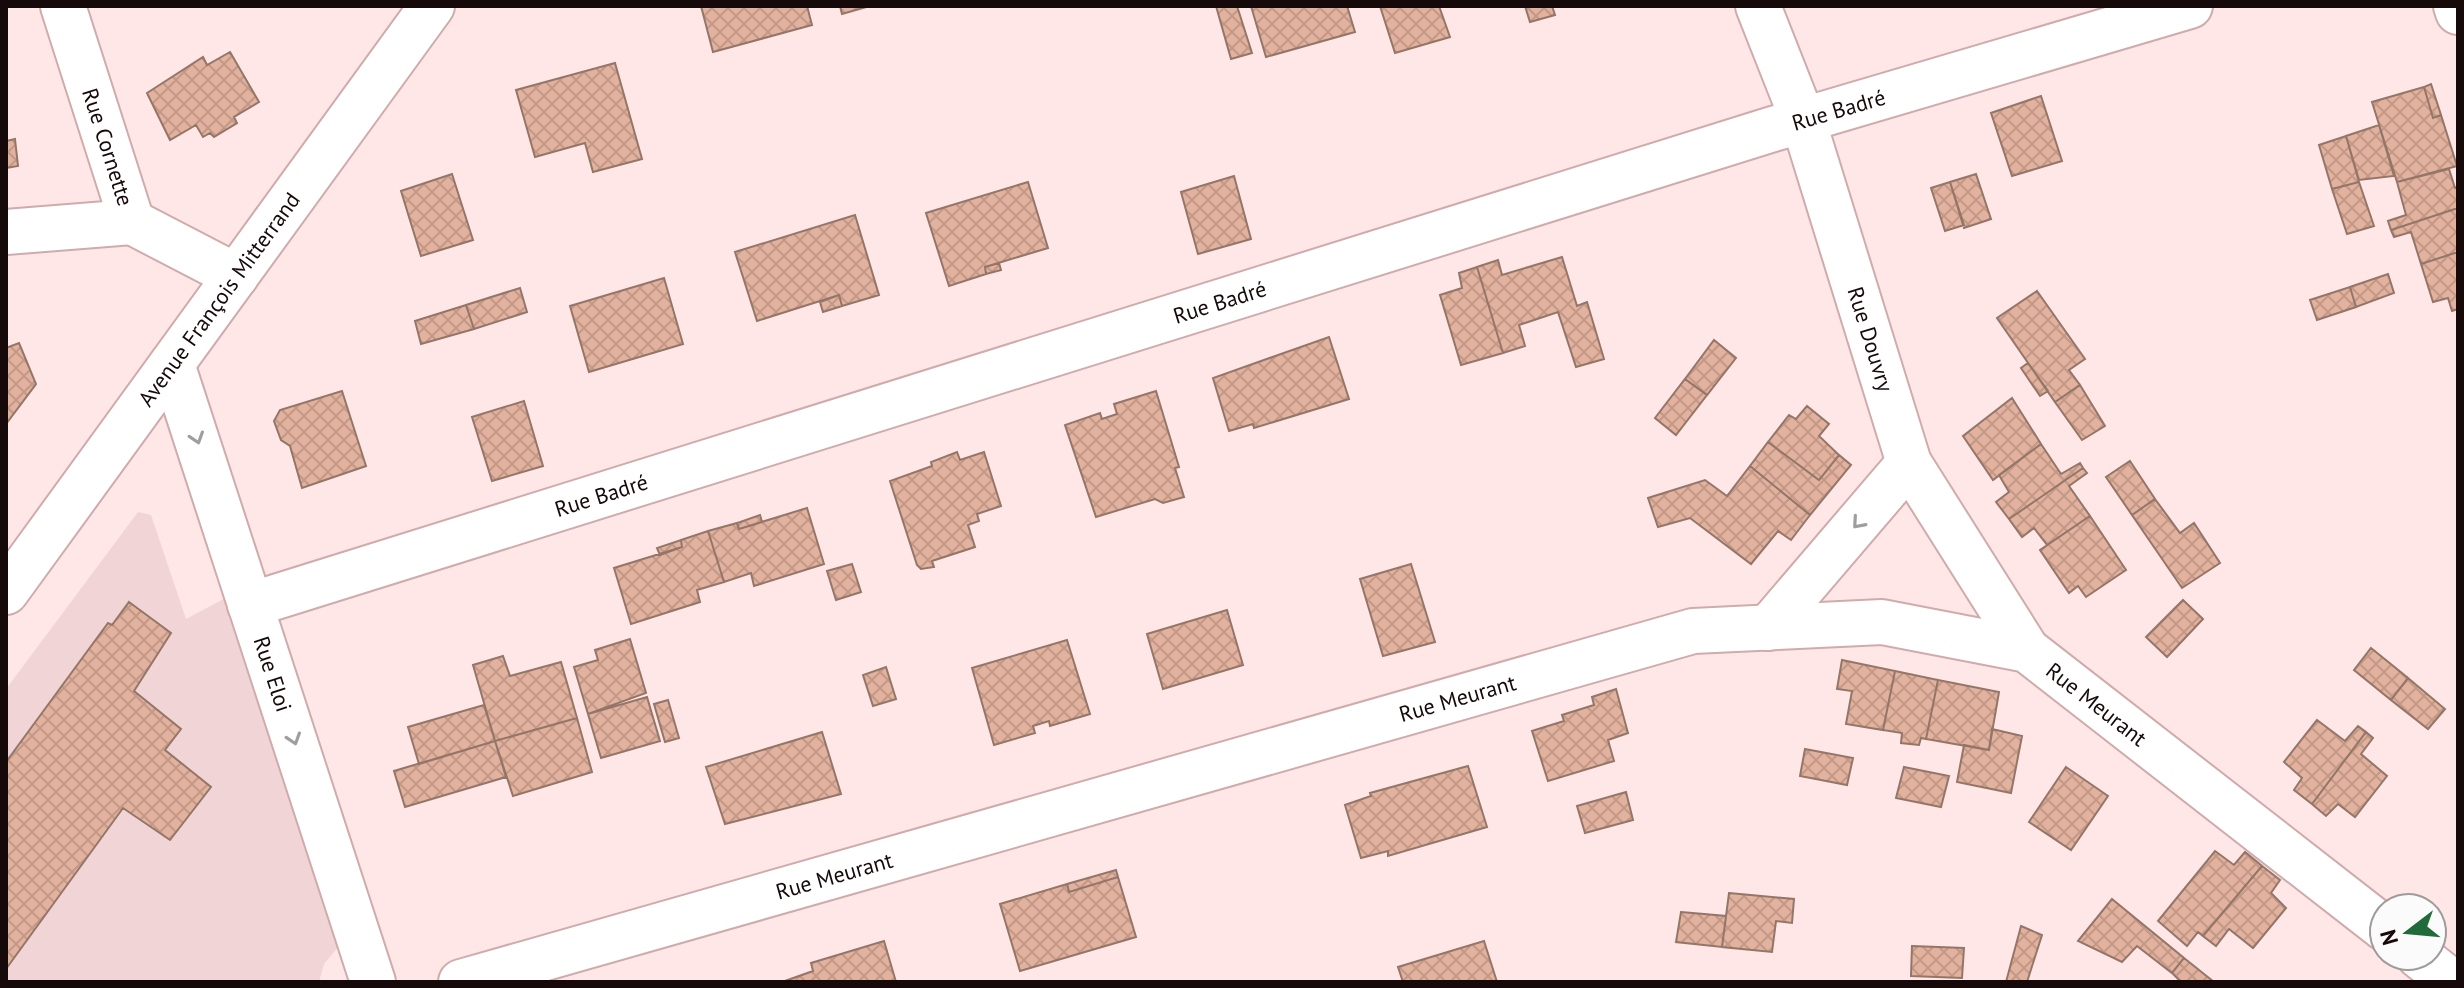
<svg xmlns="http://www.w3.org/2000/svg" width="2464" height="988" font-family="'PT Sans',sans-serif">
<defs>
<pattern id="building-cross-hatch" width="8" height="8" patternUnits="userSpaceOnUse" patternTransform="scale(2)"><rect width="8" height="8" fill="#e3b29e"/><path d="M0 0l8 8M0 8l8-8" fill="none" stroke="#c29887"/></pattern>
</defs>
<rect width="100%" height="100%" fill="#ffe7e7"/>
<!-- built -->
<path fill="#f1d5d6" d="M138,512L151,515L186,619L231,595L340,945L324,964L319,982H6V689Z"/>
<!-- building -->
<path fill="url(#building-cross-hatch)" stroke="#947669" stroke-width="2" d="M701,6H807L812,25L713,52Z
M840,6H870L842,14Z
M1216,6H1237L1252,53L1231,59Z
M1251,6H1347L1355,32L1266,57Z
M1380,6H1439L1450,37L1395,53Z
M1525,6H1552L1555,15L1530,22Z
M230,52L259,102L234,117L237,123L214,137L210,133L203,137L196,125L170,140L147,93L203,57L207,65Z
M615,63L642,159L593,172L585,143L535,157L516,90Z
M2431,84L2441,115L2433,118L2424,87Z
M2424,87L2433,118L2441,115L2457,166L2397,182L2372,102Z
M2041,96L2062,161L2012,176L1991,113Z
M2379,125L2394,176L2359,180L2346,136Z
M2346,136L2359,182L2332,189L2319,145Z
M15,139L18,166L6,168V141Z
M2449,169L2455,188L2458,187V208L2391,230L2388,221L2406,215L2397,182Z
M452,174L473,240L421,256L401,191Z
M1976,174L1991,219L1964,228L1950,182Z
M1234,176L1251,239L1198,254L1181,192Z
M1028,182L1048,248L985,267L986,274L949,286L926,213Z
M1950,182L1964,225L1945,231L1931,188Z
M2359,182L2374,226L2347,234L2332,189Z
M2458,208V252L2421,264L2411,232L2394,237L2391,230Z
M855,215L879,295L842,306L839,295L757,321L735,252Z
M2458,252V309L2452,311L2448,298L2433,302L2421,264Z
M1562,257L1577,306L1587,302L1604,359L1576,367L1558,312L1519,325L1525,346L1503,353L1477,267L1498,260L1502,275Z
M999,263L1001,270L986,274L985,267Z
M1477,267L1503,353L1461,365L1440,295L1462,288L1459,273Z
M2388,274L2394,293L2356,307L2350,287Z
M664,278L683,344L589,372L570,306Z
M2350,287L2356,307L2317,320L2310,300Z
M520,288L527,312L474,329L466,305Z
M2037,291L2085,359L2069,370L2080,385L2055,402L1997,318Z
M839,295L842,306L823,312L820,302Z
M466,305L474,329L421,344L415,321Z
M1329,337L1349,399L1254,428L1253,424L1229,431L1213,378Z
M1714,340L1736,358L1707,395L1685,379Z
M19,343L36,384L6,424V348Z
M2028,363L2048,391L2040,396L2021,368Z
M1685,379L1707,395L1676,435L1655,418Z
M2080,385L2105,426L2082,440L2055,402Z
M342,391L366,466L302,488L290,446L281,440L274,421L280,410Z
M1156,391L1179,467L1175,468L1184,497L1163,503L1155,499L1096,517L1065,425L1100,413L1102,419L1117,414L1114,404Z
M2012,398L2041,444L1993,480L1963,436Z
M524,401L543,466L492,481L472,417Z
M1807,406L1829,424L1819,436L1839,455L1819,480L1768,442L1789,415L1796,419Z
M1768,442L1819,480L1839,455L1851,465L1810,515L1750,466Z
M2041,444L2061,474L2080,463L2083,468L2009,519L1996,502L2009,492L1999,475Z
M957,452L960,460L984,452L1001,506L977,514L979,521L968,525L975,547L932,561L934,567L921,569L917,565L890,481L932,466L931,462Z
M2130,461L2155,499L2132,515L2106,477Z
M1750,466L1810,515L1791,540L1778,531L1751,564L1690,518L1658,527L1648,498L1705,480L1727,496Z
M2083,468L2087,473L2069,486L2090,516L2047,545L2034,528L2022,537L2009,519Z
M2155,499L2180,533L2194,523L2220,563L2182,588L2132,515Z
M807,508L824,564L754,586L751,573L724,582L708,531L737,523L739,529Z
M760,515L762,522L739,529L737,523Z
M2090,516L2126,570L2086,597L2078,586L2069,593L2040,550Z
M708,531L724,582L697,590L700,602L631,624L614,568L682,547L681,540Z
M681,540L682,547L660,555L657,548Z
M852,564L861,592L836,600L827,571Z
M1411,564L1435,642L1383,656L1360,579Z
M2183,600L2203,619L2167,657L2146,637Z
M129,602L171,633L134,691L181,729L165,750L211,787L170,840L123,808L6,969V762L108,623L112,625Z
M1227,610L1243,665L1163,689L1147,634Z
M630,639L646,693L588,714L574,667L598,660L595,650Z
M1067,640L1090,714L1050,726L1049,721L1033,726L1035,733L994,745L972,668Z
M2371,648L2408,678L2391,700L2354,670Z
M503,656L510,676L561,662L577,718L495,741L473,665Z
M1842,660L1895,671L1883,730L1846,724L1852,691L1837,689Z
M886,667L896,699L873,706L863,675Z
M1895,671L1938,680L1926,739L1921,738L1919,745L1901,743L1902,733L1883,730Z
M2408,678L2445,709L2428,729L2391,700Z
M1938,680L1999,692L1989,750L1926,739Z
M1616,689L1628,733L1608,740L1614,761L1548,781L1532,731L1564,721L1562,715L1594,705L1592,697Z
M647,697L660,741L601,758L588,714Z
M668,700L679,738L665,742L654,704Z
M484,705L495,741L419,764L408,727Z
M577,718L592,772L513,796L495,741Z
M2317,720L2345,741L2358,726L2366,732L2312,804L2294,790L2302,778L2284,762Z
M1992,729L2022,736L2011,793L1957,782L1964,745L1989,750Z
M822,732L841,794L725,824L706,767Z
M2366,732L2373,738L2361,754L2387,776L2355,817L2338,804L2326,816L2312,804Z
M495,741L506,777L405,807L394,771Z
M1805,749L1853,758L1847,785L1800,776Z
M1468,766L1487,827L1388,856V851L1361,858L1345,805L1371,796L1370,793Z
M1904,767L1949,776L1941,807L1896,798Z
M2066,767L2108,796L2071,850L2029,822Z
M1626,792L1633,820L1585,833L1577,806Z
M2215,851L2234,865L2245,852L2262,866L2203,936L2198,932L2187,946L2158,921Z
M2262,866L2280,880L2271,893L2286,908L2253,948L2229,929L2216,946L2203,936Z
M1116,870L1118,877L1069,892L1067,884Z
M1118,877L1136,937L1020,971L1000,904L1067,884L1069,892Z
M1729,893L1794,899L1792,923L1776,921L1772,952L1722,947Z
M2112,899L2184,958L2172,973L2137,946L2122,962L2078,941Z
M1681,912L1726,916L1722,947L1676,942Z
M2021,926L2042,935L2027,982H2006Z
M884,941L896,982H782L813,971L811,963Z
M1484,941L1497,982H1403L1398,967Z
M1912,946L1964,948L1962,978L1911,976Z
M2184,958L2214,982H2181L2172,973Z"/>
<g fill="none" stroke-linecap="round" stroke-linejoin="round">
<!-- street casing -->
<g stroke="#d0abac" stroke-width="48">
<g id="street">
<path id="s1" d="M63,6L132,222L236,276"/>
<path id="s2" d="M1758,6L1803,120L1909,463L2027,650"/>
<path d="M2456,6L2458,12"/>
<path d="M6,232L132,222"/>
<path id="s3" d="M172,364L373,982"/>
<path id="s4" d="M250,605L1773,129L2190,6"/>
<path d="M1768,628L1909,463"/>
<path d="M2419,956L2452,982"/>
<path id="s5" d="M461,982L1693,631L1882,622L2027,650L2384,928"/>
</g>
</g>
<!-- secondary casing -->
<g stroke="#d0abac" stroke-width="48">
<g id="secondary">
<path id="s6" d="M6,592L432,6"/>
</g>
</g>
<!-- street -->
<use href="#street" stroke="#fff" stroke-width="44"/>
<!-- secondary -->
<use href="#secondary" stroke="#fff" stroke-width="44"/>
</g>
<!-- one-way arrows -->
<defs><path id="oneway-chevron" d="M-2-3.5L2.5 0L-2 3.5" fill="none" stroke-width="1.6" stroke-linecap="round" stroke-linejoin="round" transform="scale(2)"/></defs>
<g stroke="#a19d9d">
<use href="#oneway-chevron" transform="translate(197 438) rotate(72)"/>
<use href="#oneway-chevron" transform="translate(1858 523) rotate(131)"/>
<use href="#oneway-chevron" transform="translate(294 739) rotate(72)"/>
</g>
<g text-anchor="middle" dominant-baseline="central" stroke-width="7" stroke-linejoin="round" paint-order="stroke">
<!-- street labels -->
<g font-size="22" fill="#15090a" stroke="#fbfbfb">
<text stroke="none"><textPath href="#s4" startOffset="1664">Rue Badré</textPath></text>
<text stroke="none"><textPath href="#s1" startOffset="148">Rue Cornette</textPath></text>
<text stroke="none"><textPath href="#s6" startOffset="362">Avenue François Mitterrand</textPath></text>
<text stroke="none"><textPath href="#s4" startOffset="1016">Rue Badré</textPath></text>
<text stroke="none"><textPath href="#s2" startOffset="352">Rue Douvry</textPath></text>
<text stroke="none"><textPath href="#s4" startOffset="368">Rue Badré</textPath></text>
<text stroke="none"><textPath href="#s3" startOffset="326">Rue Eloi</textPath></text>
<text stroke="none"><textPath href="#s5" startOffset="1036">Rue Meurant</textPath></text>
<text stroke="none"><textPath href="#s5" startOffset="1706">Rue Meurant</textPath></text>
<text stroke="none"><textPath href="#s5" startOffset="388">Rue Meurant</textPath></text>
</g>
</g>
<!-- border -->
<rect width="2464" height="988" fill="none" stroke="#15090a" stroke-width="16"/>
<!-- north arrow -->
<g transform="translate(2408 932) rotate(254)"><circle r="38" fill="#fbfbfb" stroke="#9f9a9b" stroke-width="2"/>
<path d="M0-6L14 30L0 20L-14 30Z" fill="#206b39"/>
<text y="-12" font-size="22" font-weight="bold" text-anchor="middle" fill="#15090a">N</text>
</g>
</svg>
